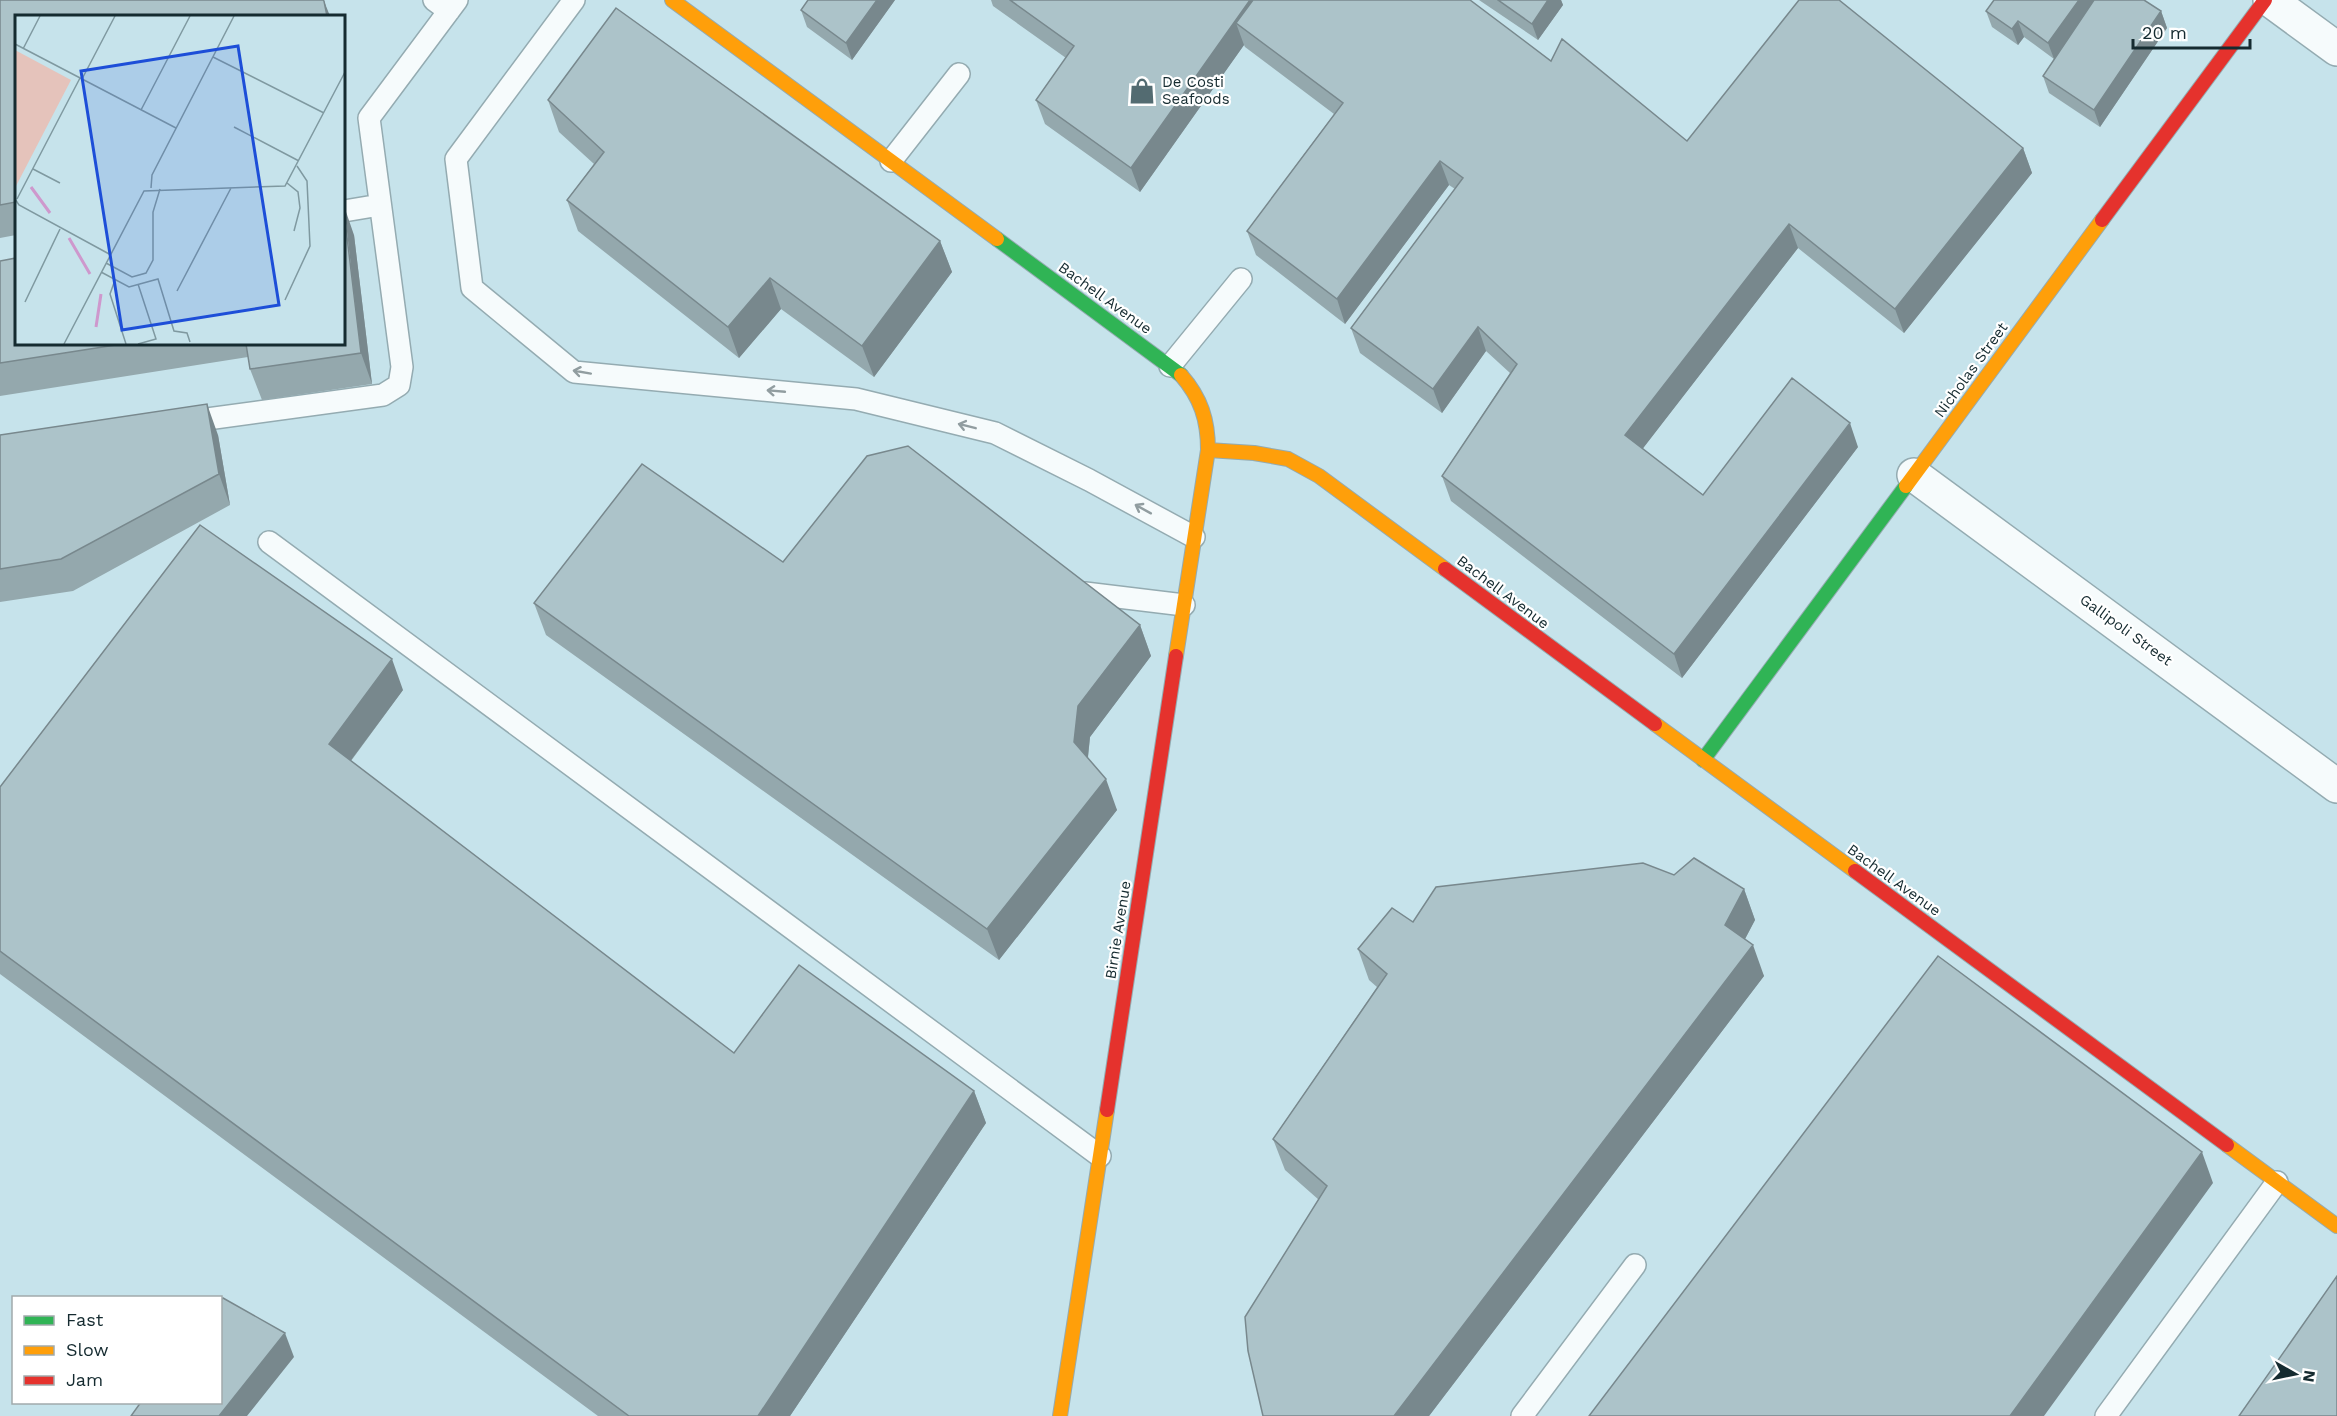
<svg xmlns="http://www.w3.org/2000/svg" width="2337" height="1416" font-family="'Work Sans',sans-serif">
<rect width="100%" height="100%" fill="#c6e3eb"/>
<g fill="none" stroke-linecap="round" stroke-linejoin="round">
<!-- lane casing -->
<g stroke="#94abb1" stroke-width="24">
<path id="lane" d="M434,0L449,11
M574,0L456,159L472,288L574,372L856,399L995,433L1089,480L1194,537
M891,161L959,74
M344,211L380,205
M1170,366L1241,279
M185,422L383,395L399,385L402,367L369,118L457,0
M269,542L1100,1156
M1085,593L1184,605
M1522,1416L1635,1265
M2106,1416L2277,1182"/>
</g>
<!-- street casing -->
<g stroke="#94abb1" stroke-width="36">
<path id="street" d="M2270,0L2337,49
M1914,475L2337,786"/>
</g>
<!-- fast casing -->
<g stroke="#94abb1" stroke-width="16">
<path id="fast" d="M997,239L1181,375
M1703,760L1906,486"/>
</g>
<!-- slow casing -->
<g stroke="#94abb1" stroke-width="16">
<path id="slow" d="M672,0L997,239
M1208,450L1254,453L1288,459L1319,476L1445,569
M1906,486L2102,220
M1176,656L1208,450C1208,420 1201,398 1181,375
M1655,724L1855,871
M2227,1145L2337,1226
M1060,1416L1107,1110"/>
</g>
<!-- jam casing -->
<g stroke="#94abb1" stroke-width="16">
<path id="jam" d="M2102,220L2265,0
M1445,569L1655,724
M1855,871L2227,1145
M1107,1110L1176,656"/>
</g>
<!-- lane -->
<use href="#lane" stroke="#f6fbfc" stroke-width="21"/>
<!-- street -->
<use href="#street" stroke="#f6fbfc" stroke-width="33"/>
<!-- fast -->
<use href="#fast" stroke="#30b455" stroke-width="14"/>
<!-- slow -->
<use href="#slow" stroke="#ff9f0a" stroke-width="14"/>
<!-- jam -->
<use href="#jam" stroke="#e5322d" stroke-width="14"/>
</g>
<!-- wall -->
<path fill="#94a8ad" d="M0,0L16,16V235L0,238Z
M895,0L852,60L807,27L801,10Z
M991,0H1470L1551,61L1687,141L2023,148L2032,173L1904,333L1798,248L1642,449L1703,495L1858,447L1682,678L1451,501L1442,476L1510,373L1486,351L1442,413L1360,353L1351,328L1455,189L1449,185L1345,324L1256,255L1247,231L1334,114L1245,47L1244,45L1140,192L1045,124L1036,100L1066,58L993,6Z
M1479,0H1561L1563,5L1538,40Z
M1986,11H2161L2167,28L2100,127L2049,93L2043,76L2054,59L2024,37L2018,45L1992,27Z
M548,100L940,241L952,272L874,377L781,309L739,358L578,231L567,200L594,164L559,132Z
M354,235L372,384L262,400L250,369L248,357L0,396V261L16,344H344Z
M0,435H218L230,505L73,591L0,602Z
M783,562L1140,625L1151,656L1090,737L1088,758L1117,810L999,960L546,635L534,603Z
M403,690L351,761L734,1053L974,1091L986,1123L790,1416H598L0,974V787Z
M1674,875L1744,889L1755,920L1745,939L1764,976L1429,1416H1263L1319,1200L1285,1170L1273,1139L1377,987L1369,980L1358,949L1413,922Z"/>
<!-- shaded-wall -->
<path fill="#78888d" d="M877,0H895L852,60L846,43Z
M1250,0H1276L1236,23L1244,45L1140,192L1131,168Z
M1548,0H1561L1563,5L1538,40L1532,24Z
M2079,0H2097L2054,59L2048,43Z
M324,1L330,16H327Z
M2161,11L2167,28L2100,127L2094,110Z
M2018,21L2024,37L2018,45L2012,29Z
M2023,148L2032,173L1904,333L1895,309Z
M1440,161L1449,185L1345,324L1337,299Z
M344,206L354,235L372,384L361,353Z
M1789,224L1798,248L1634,460L1625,435Z
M940,241L952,272L874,377L862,346Z
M770,278L781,309L739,358L728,327Z
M1478,327L1486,351L1442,413L1433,389Z
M207,404L218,435L230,505L219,474Z
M1850,423L1858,447L1682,678L1674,654Z
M1140,625L1151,656L1090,737L1086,774L1074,742L1078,706Z
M392,659L403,690L340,775L329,744Z
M1106,779L1117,810L999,960L987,929Z
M1744,889L1755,920L1736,956L1725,925Z
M1753,945L1764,976L1429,1416H1394Z
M974,1091L986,1123L790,1416H758Z
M2202,1152L2213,1183L2044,1416H2010Z
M285,1333L294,1357L247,1416H219Z"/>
<!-- building -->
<path fill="#acc3c9" stroke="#78888d" stroke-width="1.5" d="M0,0H323L324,1L327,16H16V202L0,205Z
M808,0H877L846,43L801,10Z
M1010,0H1250L1131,168L1036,100L1074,46Z
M1253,0H1470L1551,61L1562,39L1687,141L1799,0H1839L2023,148L1895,309L1789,224L1625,435L1703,495L1792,378L1850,423L1674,654L1442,476L1517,364L1478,327L1433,389L1351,328L1463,178L1440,161L1337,299L1247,231L1343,103L1236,23Z
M1498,0H1548L1532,24Z
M1994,0H2079L2048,43L2018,21L2012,29L1986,11Z
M2094,0H2144L2161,11L2094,110L2043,76Z
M616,8L940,241L862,346L770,278L728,327L567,200L604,152L548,100Z
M344,212L361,353L250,369L246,344H344Z
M16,258V344H122L0,363V261Z
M207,404L219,474L61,559L0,569V435Z
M908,446L1140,625L1078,706L1074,742L1106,779L987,929L534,603L642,464L783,562L867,456Z
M200,525L392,659L329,744L734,1053L799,965L974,1091L758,1416H629L0,951V787Z
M1694,858L1744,889L1725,925L1753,945L1394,1416H1263L1248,1351L1245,1317L1327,1186L1273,1139L1387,974L1358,949L1392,908L1413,922L1436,887L1643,863L1674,875Z
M1938,956L2202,1152L2010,1416H1589Z
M2337,1276V1416H2239Z
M223,1298L285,1333L219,1416H131L141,1402H220V1301Z"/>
<!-- one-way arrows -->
<defs><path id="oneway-shaft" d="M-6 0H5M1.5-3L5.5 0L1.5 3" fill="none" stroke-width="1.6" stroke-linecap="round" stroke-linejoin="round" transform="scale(1.5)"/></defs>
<g stroke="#919da0">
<use href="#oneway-shaft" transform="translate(582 372) rotate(-170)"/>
<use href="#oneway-shaft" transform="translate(776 391) rotate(-175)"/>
<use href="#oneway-shaft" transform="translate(967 426) rotate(-166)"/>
<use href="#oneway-shaft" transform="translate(1143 509) rotate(-151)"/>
</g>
<!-- icons -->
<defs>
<g id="shop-bare" transform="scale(2.07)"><path d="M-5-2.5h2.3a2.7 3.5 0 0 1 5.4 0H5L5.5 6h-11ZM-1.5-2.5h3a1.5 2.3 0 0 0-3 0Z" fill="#536b71" stroke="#fff" stroke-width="2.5" paint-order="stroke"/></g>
</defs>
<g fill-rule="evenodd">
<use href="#shop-bare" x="1142" y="91"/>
</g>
<g text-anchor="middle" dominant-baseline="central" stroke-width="4.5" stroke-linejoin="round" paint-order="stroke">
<!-- poi labels -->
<g font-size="15" fill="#152b30" stroke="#fff" text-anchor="start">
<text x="1162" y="82">De Costi<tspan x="1162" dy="17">Seafoods</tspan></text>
</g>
<!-- street labels -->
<g font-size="15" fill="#152b30" stroke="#fff">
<text transform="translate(1105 298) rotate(36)">Bachell Avenue</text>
<text transform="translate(1971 370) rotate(-54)">Nicholas Street</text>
<text transform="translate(1503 592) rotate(37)">Bachell Avenue</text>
<text transform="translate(2126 630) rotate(36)">Gallipoli Street</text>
<text transform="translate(1894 880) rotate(36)">Bachell Avenue</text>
<text transform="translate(1118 930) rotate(-81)">Birnie Avenue</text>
</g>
</g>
<!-- overview -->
<g transform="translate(15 15)">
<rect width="330" height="330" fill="#c6e3eb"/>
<path d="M0,35L56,65L0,173Z" fill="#e5c3bb"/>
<path fill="none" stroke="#ce98cd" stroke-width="3" d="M16,172L35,198M54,223L75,259M81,312L86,279"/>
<path fill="none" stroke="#7f99a0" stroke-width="1.5" d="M0,29L161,113M8,34L25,1M198,42L309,98M67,64L100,1M126,95L175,1M219,112L284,146M18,154L45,168M272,168L283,177L285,193L279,216M136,173L137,160L219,1M0,184L4,190L96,240M2,184L65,63M91,248L117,262L131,258L138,245V197L145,174M86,257L114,272L143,264L159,316L172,318L175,327M100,265L95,279L111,329M162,276L216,173M270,285L295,231L292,166L282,151M10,287L45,214M49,329L129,176L270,171L330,57M123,329L141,324L123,269"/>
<path fill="#1d4ed8" fill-opacity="0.15" stroke="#1d4ed8" stroke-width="3" d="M223,31L264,290L107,315L66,56Z"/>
<rect width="330" height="330" fill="none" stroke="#152b30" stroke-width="3"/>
</g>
<!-- legend -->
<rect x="12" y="1296" width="210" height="108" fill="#ffffff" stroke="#a1aaac" stroke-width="1.5"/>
<rect x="24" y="1316" width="30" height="9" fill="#30b455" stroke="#a1aaac" stroke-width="1.5"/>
<text x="66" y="1326" font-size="18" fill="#152b30">Fast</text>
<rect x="24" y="1346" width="30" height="9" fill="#ff9f0a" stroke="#a1aaac" stroke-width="1.5"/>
<text x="66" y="1356" font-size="18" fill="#152b30">Slow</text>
<rect x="24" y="1376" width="30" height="9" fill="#e5322d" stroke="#a1aaac" stroke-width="1.5"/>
<text x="66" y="1386" font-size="18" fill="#152b30">Jam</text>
<!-- north arrow -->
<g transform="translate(2295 1374) rotate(99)" stroke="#ffffff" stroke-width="4.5" paint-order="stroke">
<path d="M0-4.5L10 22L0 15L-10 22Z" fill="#152b30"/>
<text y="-9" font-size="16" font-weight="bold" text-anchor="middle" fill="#152b30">N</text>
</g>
<!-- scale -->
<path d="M2133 39v9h117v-9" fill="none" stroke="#152b30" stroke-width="3"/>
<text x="2142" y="39" font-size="18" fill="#152b30" stroke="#ffffff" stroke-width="4.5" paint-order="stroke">20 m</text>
</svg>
